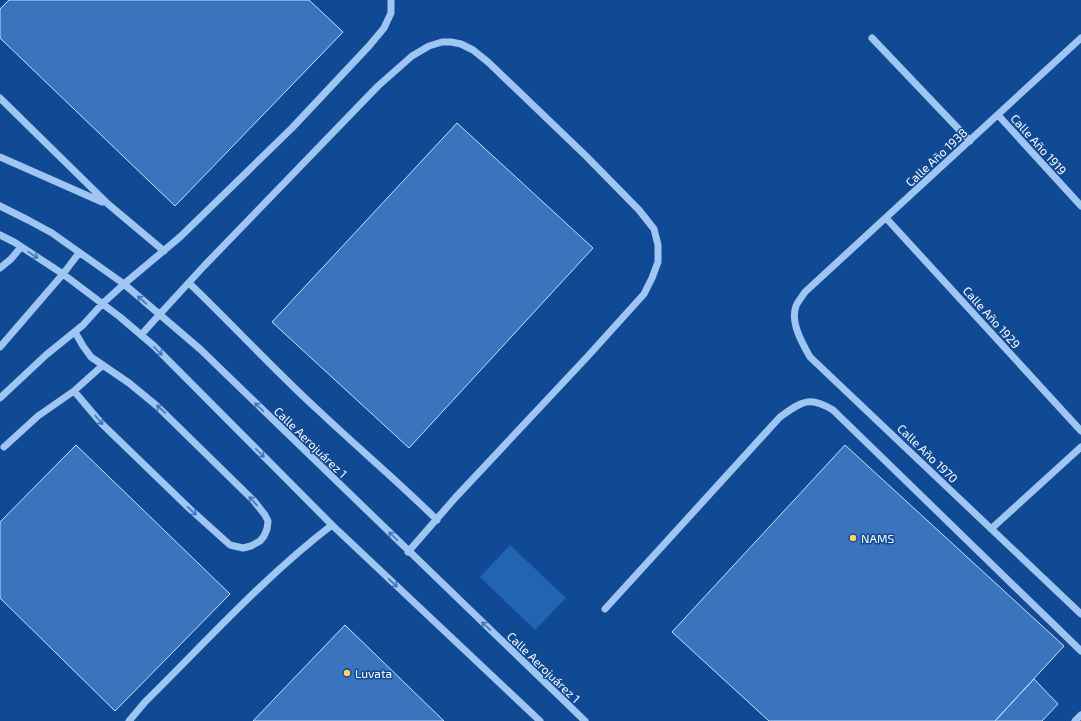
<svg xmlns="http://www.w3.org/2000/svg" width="1081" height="721" font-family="'Exo 2',sans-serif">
<rect width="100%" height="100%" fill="#114a94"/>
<!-- green -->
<path fill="#2264b4" d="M510,545L566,598L535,630L480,577Z"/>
<!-- building -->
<path fill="#3974bd" stroke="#c6e0fd" d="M9,0H309L343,32L175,206L0,38V9Z
M457,123L593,248L409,448L272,322Z
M76,445L230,594L115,711L0,598V522Z
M845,445L1064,646L995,721H769L672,632Z
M345,625L444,721H253Z
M1034,679L1058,704L1042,721H995Z"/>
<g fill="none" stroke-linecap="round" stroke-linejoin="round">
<!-- minor -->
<path stroke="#9fc5f3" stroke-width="7" d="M872,38L970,141
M1081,38L805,292C802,297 798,301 796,306C790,322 802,343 810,357L1081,614
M0,98L108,204L164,251
M998,115L1081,206
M0,157L102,202
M0,206L28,220L52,233L124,284L200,349L585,721
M886,218L1081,431
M0,235L14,242L63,274L120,317L154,346L332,525L540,721
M0,268L11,259L21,247
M189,283C233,325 274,370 319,411C358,448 399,482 437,520
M141,335L159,315L204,266L378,86L412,56L429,46L442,42H451L461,44L473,50L488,62L586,156L639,210L654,229L658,245V262L652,278L644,294L588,356L455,498L408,552
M0,347L63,274L79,253
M74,391L102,424L191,510L230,545L243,548L251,546L260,541L264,536L267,529L268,521L265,515L254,501L157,406L129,383L91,357L83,346L75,332
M0,398L46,355L83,325L102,304L124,284L180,237L292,128L369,46L384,28L391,13V0
M4,447L38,416L74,391L103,365
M991,529L1081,447
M605,609L780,417C801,402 809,395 833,410L1081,651
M129,721L145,702C206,642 264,577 332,525
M1075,721L1081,715"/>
</g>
<!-- one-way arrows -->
<defs><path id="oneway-shaft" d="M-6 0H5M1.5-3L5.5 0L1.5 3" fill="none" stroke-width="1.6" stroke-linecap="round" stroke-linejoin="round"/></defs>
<g stroke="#4375b5">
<use href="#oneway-shaft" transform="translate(33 255) rotate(34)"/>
<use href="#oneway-shaft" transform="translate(142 300) rotate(-139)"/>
<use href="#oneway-shaft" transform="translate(158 351) rotate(45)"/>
<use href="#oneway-shaft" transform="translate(259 407) rotate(-136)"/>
<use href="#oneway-shaft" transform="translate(161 409) rotate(-137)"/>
<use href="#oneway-shaft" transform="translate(99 420) rotate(49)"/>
<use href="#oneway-shaft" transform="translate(260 453) rotate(45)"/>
<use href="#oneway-shaft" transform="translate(253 501) rotate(-133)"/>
<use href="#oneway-shaft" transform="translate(192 511) rotate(43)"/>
<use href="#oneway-shaft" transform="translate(393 536) rotate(-136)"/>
<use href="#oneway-shaft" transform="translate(393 583) rotate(43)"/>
<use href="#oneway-shaft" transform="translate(486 626) rotate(-136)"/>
</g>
<!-- markers -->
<g fill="#ffd161" stroke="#114a94" stroke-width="1.5">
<circle cx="853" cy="538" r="4"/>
<circle cx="347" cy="673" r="4"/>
</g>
<g text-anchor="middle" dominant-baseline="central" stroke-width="3" stroke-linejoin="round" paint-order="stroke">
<!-- street labels -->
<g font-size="12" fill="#fff" stroke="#114a94">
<text transform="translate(1039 144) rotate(48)">Calle Año 1919</text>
<text transform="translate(936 157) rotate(-43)">Calle Año 1938</text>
<text transform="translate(992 317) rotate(48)">Calle Año 1929</text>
<text transform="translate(311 442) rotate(44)">Calle Aerojuárez 1</text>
<text transform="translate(928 453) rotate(44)">Calle Año 1970</text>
<text transform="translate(544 667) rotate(44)">Calle Aerojuárez 1</text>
</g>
<!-- poi labels -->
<g font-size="12" fill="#fff" stroke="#114a94" text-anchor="start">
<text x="861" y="538">NAMS</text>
<text x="355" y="673">Luvata</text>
</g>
</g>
</svg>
